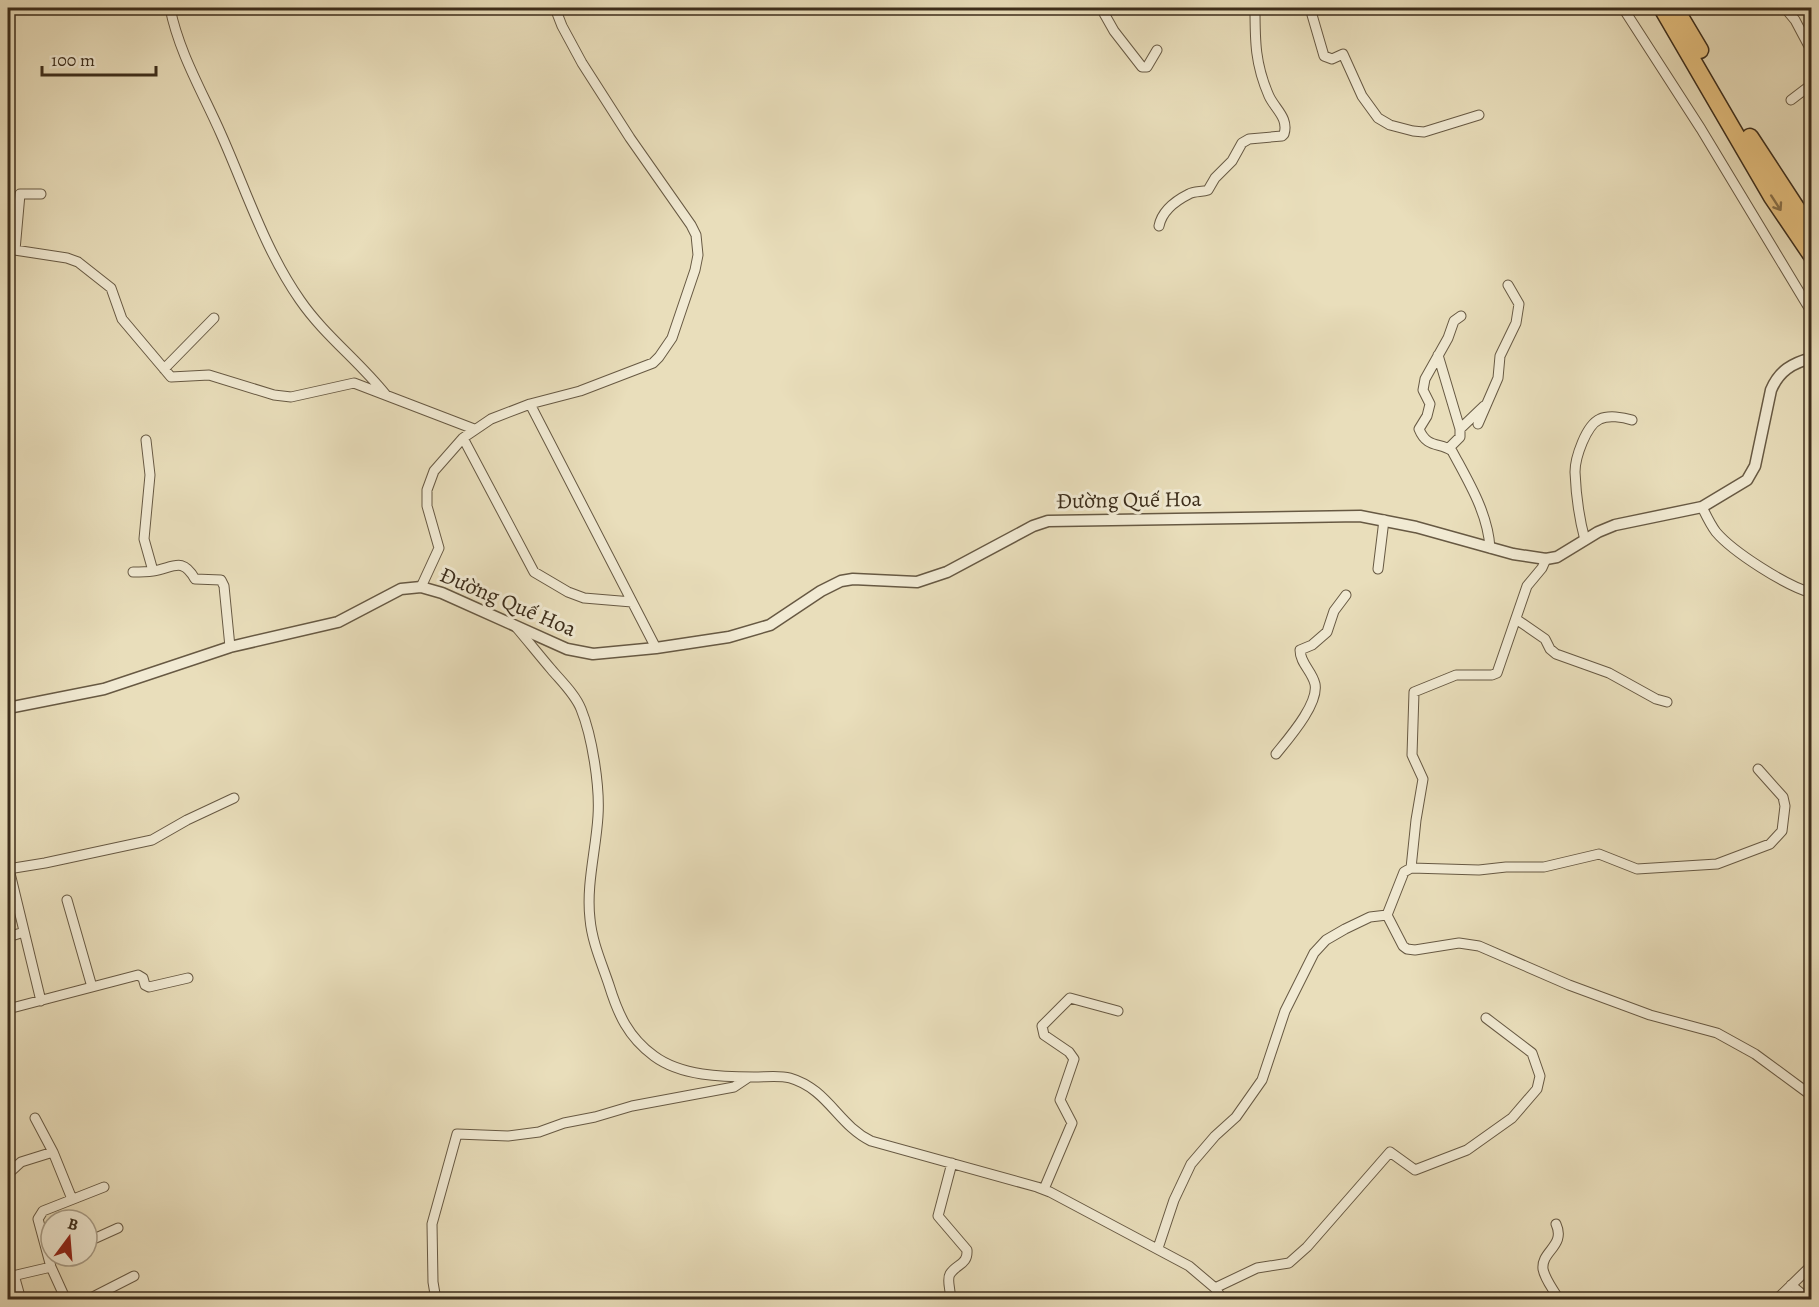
<svg xmlns="http://www.w3.org/2000/svg" width="1819" height="1307" font-family="Alegreya,serif">
<rect width="100%" height="100%" fill="#e9debb"/>
<filter id="stains"><feTurbulence type="fractalNoise" baseFrequency=".00333" numOctaves="4"/><feColorMatrix values="0 0 0 0 .2 0 0 0 0 .09 0 0 0 0 .02 0 0 0 .5 -.17"/></filter>
<radialGradient id="worn" r=".72"><stop offset=".6" stop-color="#630" stop-opacity="0"/><stop offset="1" stop-color="#630" stop-opacity=".3"/></radialGradient>
<g fill="none" stroke-linecap="round" stroke-linejoin="round">
<!-- minor casing -->
<g stroke="#675943" stroke-width="11">
<path id="minor" d="M170,8C179,53 203,93 221,134C246,190 265,250 300,300C324,335 359,361 386,395
M1101,8L1114,31L1142,67H1147L1157,50
M1310,8L1324,56L1332,59L1343,54L1362,96L1378,118L1390,125L1413,131L1424,132L1479,115
M1623,8L1701,129L1812,313
M1785,8L1795,20L1812,52
M1791,100L1812,84
M1159,226C1162,211 1175,201 1189,194C1194,191 1202,192 1208,190L1215,178L1232,161L1242,143L1249,139L1282,136L1284,134C1289,118 1275,109 1269,96C1255,64 1255,41 1255,8
M8,249L67,258L78,262L111,288L122,319L171,377L209,375L274,395L291,397L354,383L474,429
M15,250L20,194H41
M1461,316L1454,321L1448,338L1425,379L1423,390L1430,404L1427,416L1419,429C1427,449 1440,442 1452,451C1468,481 1488,513 1490,548
M1438,355L1460,429V437L1449,448
M164,369L214,318
M530,404L656,648
M1478,424L1498,378L1500,356L1516,323L1519,304L1508,285
M1460,429L1484,406
M463,438L534,572L568,592L584,598L632,602
M146,440L150,475L144,539L153,571
M8,491L9,499L8,504
M1702,507C1706,515 1710,524 1716,532C1733,552 1786,586 1812,593
M1585,540C1579,518 1576,496 1575,472C1575,458 1586,425 1600,419C1608,415 1623,417 1632,420
M1378,569L1384,520
M133,572C139,572 146,572 153,571C173,568 182,556 195,579L221,580L224,586L230,647
M421,587L439,548L427,506V490L434,471L463,438L491,419L530,404L580,391L653,363L659,357L672,338L695,270L698,255L696,235L691,225L630,138L582,63L562,26L555,8
M1516,619L1545,639L1550,649L1556,654L1609,673L1656,699L1667,702
M516,627C528,641 539,655 551,669C561,681 575,694 581,709C592,736 600,786 598,816C596,850 586,885 590,919C592,942 602,964 609,985C618,1014 628,1037 654,1056C681,1076 722,1077 754,1077C766,1077 779,1075 790,1078C828,1089 838,1125 871,1141L1037,1187L1050,1192L1189,1266L1215,1288L1223,1300
M1276,754C1288,739 1319,704 1315,684C1312,671 1300,663 1300,650L1312,645L1327,632L1334,611L1346,595
M1411,868L1416,820L1423,779L1412,755L1414,692L1456,675H1492L1497,673L1527,586L1542,568L1546,559
M8,869L45,863L152,840L187,820L234,798
M9,869L41,1001
M67,900L92,987
M1387,915L1403,946L1407,949L1415,950L1459,943L1479,946L1569,985L1650,1015L1717,1033L1755,1054L1812,1096
M8,937L24,932
M8,1009L138,975L143,978L145,985L149,987L188,978
M35,1118L53,1152L72,1199
M8,1174L21,1162L53,1152
M1044,1189L1072,1123L1060,1100L1074,1059L1069,1052L1044,1035L1042,1026L1070,998L1118,1011
M1556,1224C1566,1246 1541,1251 1543,1269C1545,1280 1554,1290 1559,1300
M87,1242L118,1228
M1158,1248L1174,1200L1191,1164L1215,1136L1236,1117L1262,1080L1285,1011L1314,953L1326,940L1345,929L1370,917L1387,915L1404,872L1411,868L1479,870L1506,867H1544L1599,854L1637,869L1717,864L1770,844L1782,831L1785,806L1783,797L1758,769
M14,1275L21,1300
M8,1277L51,1267
M1791,1285L1809,1300
M1215,1288L1257,1268L1289,1263L1307,1247L1390,1152L1415,1170L1467,1150L1512,1118L1537,1089L1540,1076L1532,1053L1486,1018
M66,1300L51,1267L38,1219L43,1211L104,1187
M87,1300L134,1276
M436,1300L433,1282L432,1224L457,1134L508,1136L539,1132L564,1123L595,1117L632,1106L734,1087L749,1077
M950,1300C952,1292 946,1281 950,1274C956,1264 968,1265 967,1250L938,1216L952,1163
M1776,1300L1812,1265"/>
</g>
<!-- tertiary casing -->
<g stroke="#675943" stroke-width="13">
<path id="tertiary" d="M8,708L104,689L230,647L338,622L401,589L421,587L442,593L567,649L593,654L656,648L729,637L770,625L821,591L841,581L853,579L917,582L947,572L1033,526L1048,521L1360,516L1416,527L1513,554L1546,559L1557,557L1598,532L1615,525L1702,507L1747,480L1755,466L1771,390C1779,371 1792,363 1812,358"/>
</g>
<!-- motorway casing -->
<g stroke="#3c2d1b" stroke-width="19">
<path id="motorway" d="M1662,8L1772,197L1812,256
M1675,8L1700,50
M1750,137L1812,232"/>
</g>
<!-- minor -->
<use href="#minor" stroke="#f1ead3" stroke-width="9"/>
<!-- tertiary -->
<use href="#tertiary" stroke="#f1ead3" stroke-width="10"/>
<!-- motorway -->
<use href="#motorway" stroke="#e4bf7e" stroke-width="16"/>
</g>
<!-- one-way arrows -->
<defs><path id="oneway-shaft" d="M-6 0H5M1.5-3L5.5 0L1.5 3" fill="none" stroke-width="1.6" stroke-linecap="round" stroke-linejoin="round" transform="scale(1.5)"/></defs>
<use stroke="#886f48" href="#oneway-shaft" transform="translate(1776 203) rotate(57)"/>
<g text-anchor="middle" dominant-baseline="central" stroke-width="6" stroke-linejoin="round" paint-order="stroke">
<!-- street labels -->
<g font-size="22" fill="#3c2d1b" stroke="#f1ead3">
<text transform="translate(1129 500) rotate(-1)">Đường Quế Hoa</text>
<text transform="translate(508 602) rotate(23)">Đường Quế Hoa</text>
</g>
</g>
<!-- margin -->
<rect width="1819" height="1307" fill="none" stroke="#e9debb" stroke-width="30"/>
<rect x="9" y="9" width="1801" height="1289" fill="none" stroke="#3c2d1b" stroke-width="3"/>
<rect x="15" y="15" width="1789" height="1277" fill="none" stroke="#3c2d1b" stroke-width="1.5"/>
<!-- north arrow -->
<g transform="translate(69 1238) rotate(16)"><circle r="28" fill="#f1ead3" stroke="#a99e89" stroke-width="1.5"/>
<path d="M0-4.5L10 22L0 15L-10 22Z" fill="#8f2418"/>
<text y="-9" font-size="16" font-weight="bold" text-anchor="middle" fill="#3c2d1b">B</text>
</g>
<!-- scale -->
<path d="M42 66v9h114v-9" fill="none" stroke="#3c2d1b" stroke-width="3"/>
<text x="51" y="66" font-size="18" fill="#3c2d1b" stroke="#f1ead3" stroke-width="4.5" paint-order="stroke">100 m</text>
<rect width="100%" height="100%" filter="url(#stains)"/>
<rect width="100%" height="100%" fill="url(#worn)"/>
</svg>
